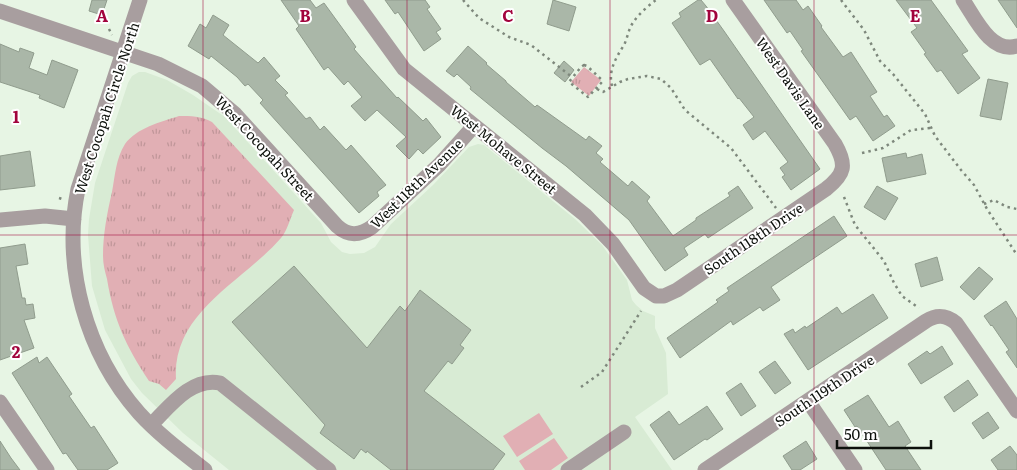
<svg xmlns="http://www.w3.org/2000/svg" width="1017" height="470" font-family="Literata,serif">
<defs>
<pattern id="grass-tufts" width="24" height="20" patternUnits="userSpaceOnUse" patternTransform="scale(1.25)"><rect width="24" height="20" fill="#e1afb4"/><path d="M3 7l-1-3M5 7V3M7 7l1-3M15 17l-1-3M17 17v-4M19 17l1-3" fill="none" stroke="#c09699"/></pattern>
</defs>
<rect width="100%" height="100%" fill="#e7f5e4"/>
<!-- built -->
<path fill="#d8ebd4" d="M139,72H145L167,80L193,95L225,117L321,223L331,242L342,252L350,254L364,253L375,247L391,224L433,185L469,147L478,144L484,145L575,219L602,245L627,280L632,300L636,305L643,311L655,316V328L666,353L668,394L635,417L672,470H229L183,433L142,393L131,379L105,330L92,286L88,235L89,219L95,183L128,83L132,76Z"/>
<!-- grass -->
<path fill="url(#grass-tufts)" d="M584,67L601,80L589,96L571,82Z
M179,116C191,116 201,116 212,122L294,210C290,219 287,231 281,238C243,282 172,312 176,379L166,390L159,384L149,381C126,346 114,321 107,279C105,272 103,264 103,256C103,235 107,213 112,192C115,176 116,158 125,144C137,128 160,122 179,116Z"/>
<!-- pitch -->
<path fill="#e1afb4" d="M539,413L553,434L517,457L503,436Z
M554,438L568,458L551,470H525L519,461Z"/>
<!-- building -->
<path fill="#aab7a8" stroke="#909c8d" d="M92,0H107L102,15L89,11Z
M281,0H310L316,8L324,3L356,47L354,49L373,71L397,98L398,97L423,121L426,118L441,137L423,154L418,149L409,159L396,146L406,137L377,110L365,121L351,106L362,97L348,81L344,85L328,67L324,70L296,29L299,26Z
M385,0H425L430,7L427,9L441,29L436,32L441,39L424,51L398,12L395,14Z
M553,0L576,7L569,31L547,24Z
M698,0H701L706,6L724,31L820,169L791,190L782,177L785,175L780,168L788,162L765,131L753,140L743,125L754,117L739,98L738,99L710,59L700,65L672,23L681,17L679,13Z
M764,0H796L803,10L808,6L822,26L821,27L843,57L851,52L877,92L870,96L884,117L887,115L895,126L873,141L856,116L850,120L801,51L803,50L790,31L787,33Z
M896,0H931L968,51L962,54L980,78L958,94L941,70L937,72L924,54L926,53L911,32L917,28Z
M998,0H1017V28Z
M213,15L229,25L223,35L258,63L264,57L280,76L275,80L288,93L285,95L306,119L310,117L320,130L324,126L346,150L351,145L386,185L377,192L379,196L359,213L260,103L263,100L248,84L245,86L237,77L211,56L209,59L188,46L200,24L206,28Z
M0,44L19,52L20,48L34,53L29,68L47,75L52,60L78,70L64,108L39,98L40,95L0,82Z
M468,46L487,63L486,64L506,81V82L535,107L537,105L586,140L589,136L602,146L596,153L603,159L600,162L628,186L632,181L650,197L647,201L673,236L696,220V218L730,196L728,193L738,186L753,208L708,238L705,234L684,248L688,255L665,271L629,220L566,166L542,148L470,89L471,87L457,74L454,77L446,71Z
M564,61L574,70L565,82L554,73Z
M988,79L1008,83L1001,120L980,116Z
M30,151L35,186L0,190V156Z
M906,153L907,158L922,154L926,174L887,182L882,158Z
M877,186L898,198L885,220L864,207Z
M834,216L847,236L771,287L780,300L763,311L760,307L733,325L731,321L680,358L667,338L718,302L716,300L729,291L727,288Z
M25,244L28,264L16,266L22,298H25L26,305L33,304L35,318L24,320L34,348L0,360V248Z
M937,257L943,280L921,287L915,264Z
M294,266L367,348L400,306L405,311L420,290L471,330L460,345L464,348L452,364L448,361L424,391L505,454L493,470H391L367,451L366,453L361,449L354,459L320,433L325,425L232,322Z
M979,267L993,279L974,300L960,287Z
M873,294L888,318L808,370L784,334L793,329L795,333L805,326L806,328L837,307L842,314Z
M1006,301L1017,319V368L1006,352L1009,350L992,325L991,326L984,316Z
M942,346L953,364L921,384L908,364L927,351L930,354Z
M37,357L39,363L47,357L72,394L69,396L91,428L94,426L118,463L107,470H78L66,453L63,454L12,373Z
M775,361L791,383L775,394L759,372Z
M968,380L978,395L954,412L944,397Z
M741,383L756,406L741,416L726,393Z
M868,395L889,427L898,421L911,442L905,446L921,470H886L857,426L855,427L844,410Z
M707,406L723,429L707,440L705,439L674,460L650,425L669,411L679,425Z
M988,412L999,428L983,439L972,423Z
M0,441L11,458L20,470H0Z
M806,441L817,459L800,470H792L783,456Z
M1010,446L1017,455V470H998L991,460Z"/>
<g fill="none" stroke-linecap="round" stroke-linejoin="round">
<!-- path -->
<path stroke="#7e887c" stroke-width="2.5" stroke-dasharray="2.5 4" stroke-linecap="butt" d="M463,0L479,18L509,37L531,45L572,77
M841,0L864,30L880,61L893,74L925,114L935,136L961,170L974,185L987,209L1017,255
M109,29L112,35
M584,65L587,66L602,80V82L588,97L569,82L581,67Z
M612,86C608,70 616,58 624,45C627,39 628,32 631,26C637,15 647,7 656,0
M597,89L603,92L620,82L628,79L647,76L661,79L671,88L685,110L731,148L776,208
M862,153L883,148L911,130L931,128
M844,197L855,225L884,261L894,283L902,296L919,308
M59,198L65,200
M984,204L994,200L1007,207L1017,209
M581,387L602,372L641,311"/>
<!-- minor -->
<path stroke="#a89e9f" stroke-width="15" d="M140,0L78,189C62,267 86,353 139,413C158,434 182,452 205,470
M354,0L404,69L585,215L613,244L644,288L656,296H664L677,290L826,189C845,174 847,165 835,144L733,0
M963,0C975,18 991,54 1017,46
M0,11L158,64L202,86L235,114L337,226C348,236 359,236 372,227L439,165L474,126
M0,220L45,216L74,219
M808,401L855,470
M0,402L47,470
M151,425C169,407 191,377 220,383L329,470
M568,470L624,432
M705,470L926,321C937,314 946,315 956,323L1017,411"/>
</g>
<!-- grid -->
<path fill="none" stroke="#a2043d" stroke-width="1" stroke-opacity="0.55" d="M203,0V470M407,0V470M610,0V470M814,0V470M0,235H1017"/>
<g text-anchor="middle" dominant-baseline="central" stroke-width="4" stroke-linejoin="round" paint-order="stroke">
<!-- street labels -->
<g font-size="14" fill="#0c100b" stroke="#fff">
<text transform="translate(791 83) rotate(55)">West Davis Lane</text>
<text transform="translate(106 108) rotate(-72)">West Cocopah Circle North</text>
<text transform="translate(265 148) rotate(47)">West Cocopah Street</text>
<text transform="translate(504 149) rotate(39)">West Mohave Street</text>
<text transform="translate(416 183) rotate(-44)">West 118th Avenue</text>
<text transform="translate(753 238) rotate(-34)">South 118th Drive</text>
<text transform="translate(824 390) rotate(-34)">South 119th Drive</text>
</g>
</g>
<g font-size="16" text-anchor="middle" font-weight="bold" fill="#a2043d" stroke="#fff" stroke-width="4" stroke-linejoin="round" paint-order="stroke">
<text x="102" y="22">A</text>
<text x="305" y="22">B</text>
<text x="508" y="22">C</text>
<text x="712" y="22">D</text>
<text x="915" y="22">E</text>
<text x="16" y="123">1</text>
<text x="16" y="358">2</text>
</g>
<!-- scale -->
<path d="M837 440v8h94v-8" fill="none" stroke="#0c100b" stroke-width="2.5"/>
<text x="844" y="440" font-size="15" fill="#0c100b" stroke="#ffffff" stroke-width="4" paint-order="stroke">50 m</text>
</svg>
